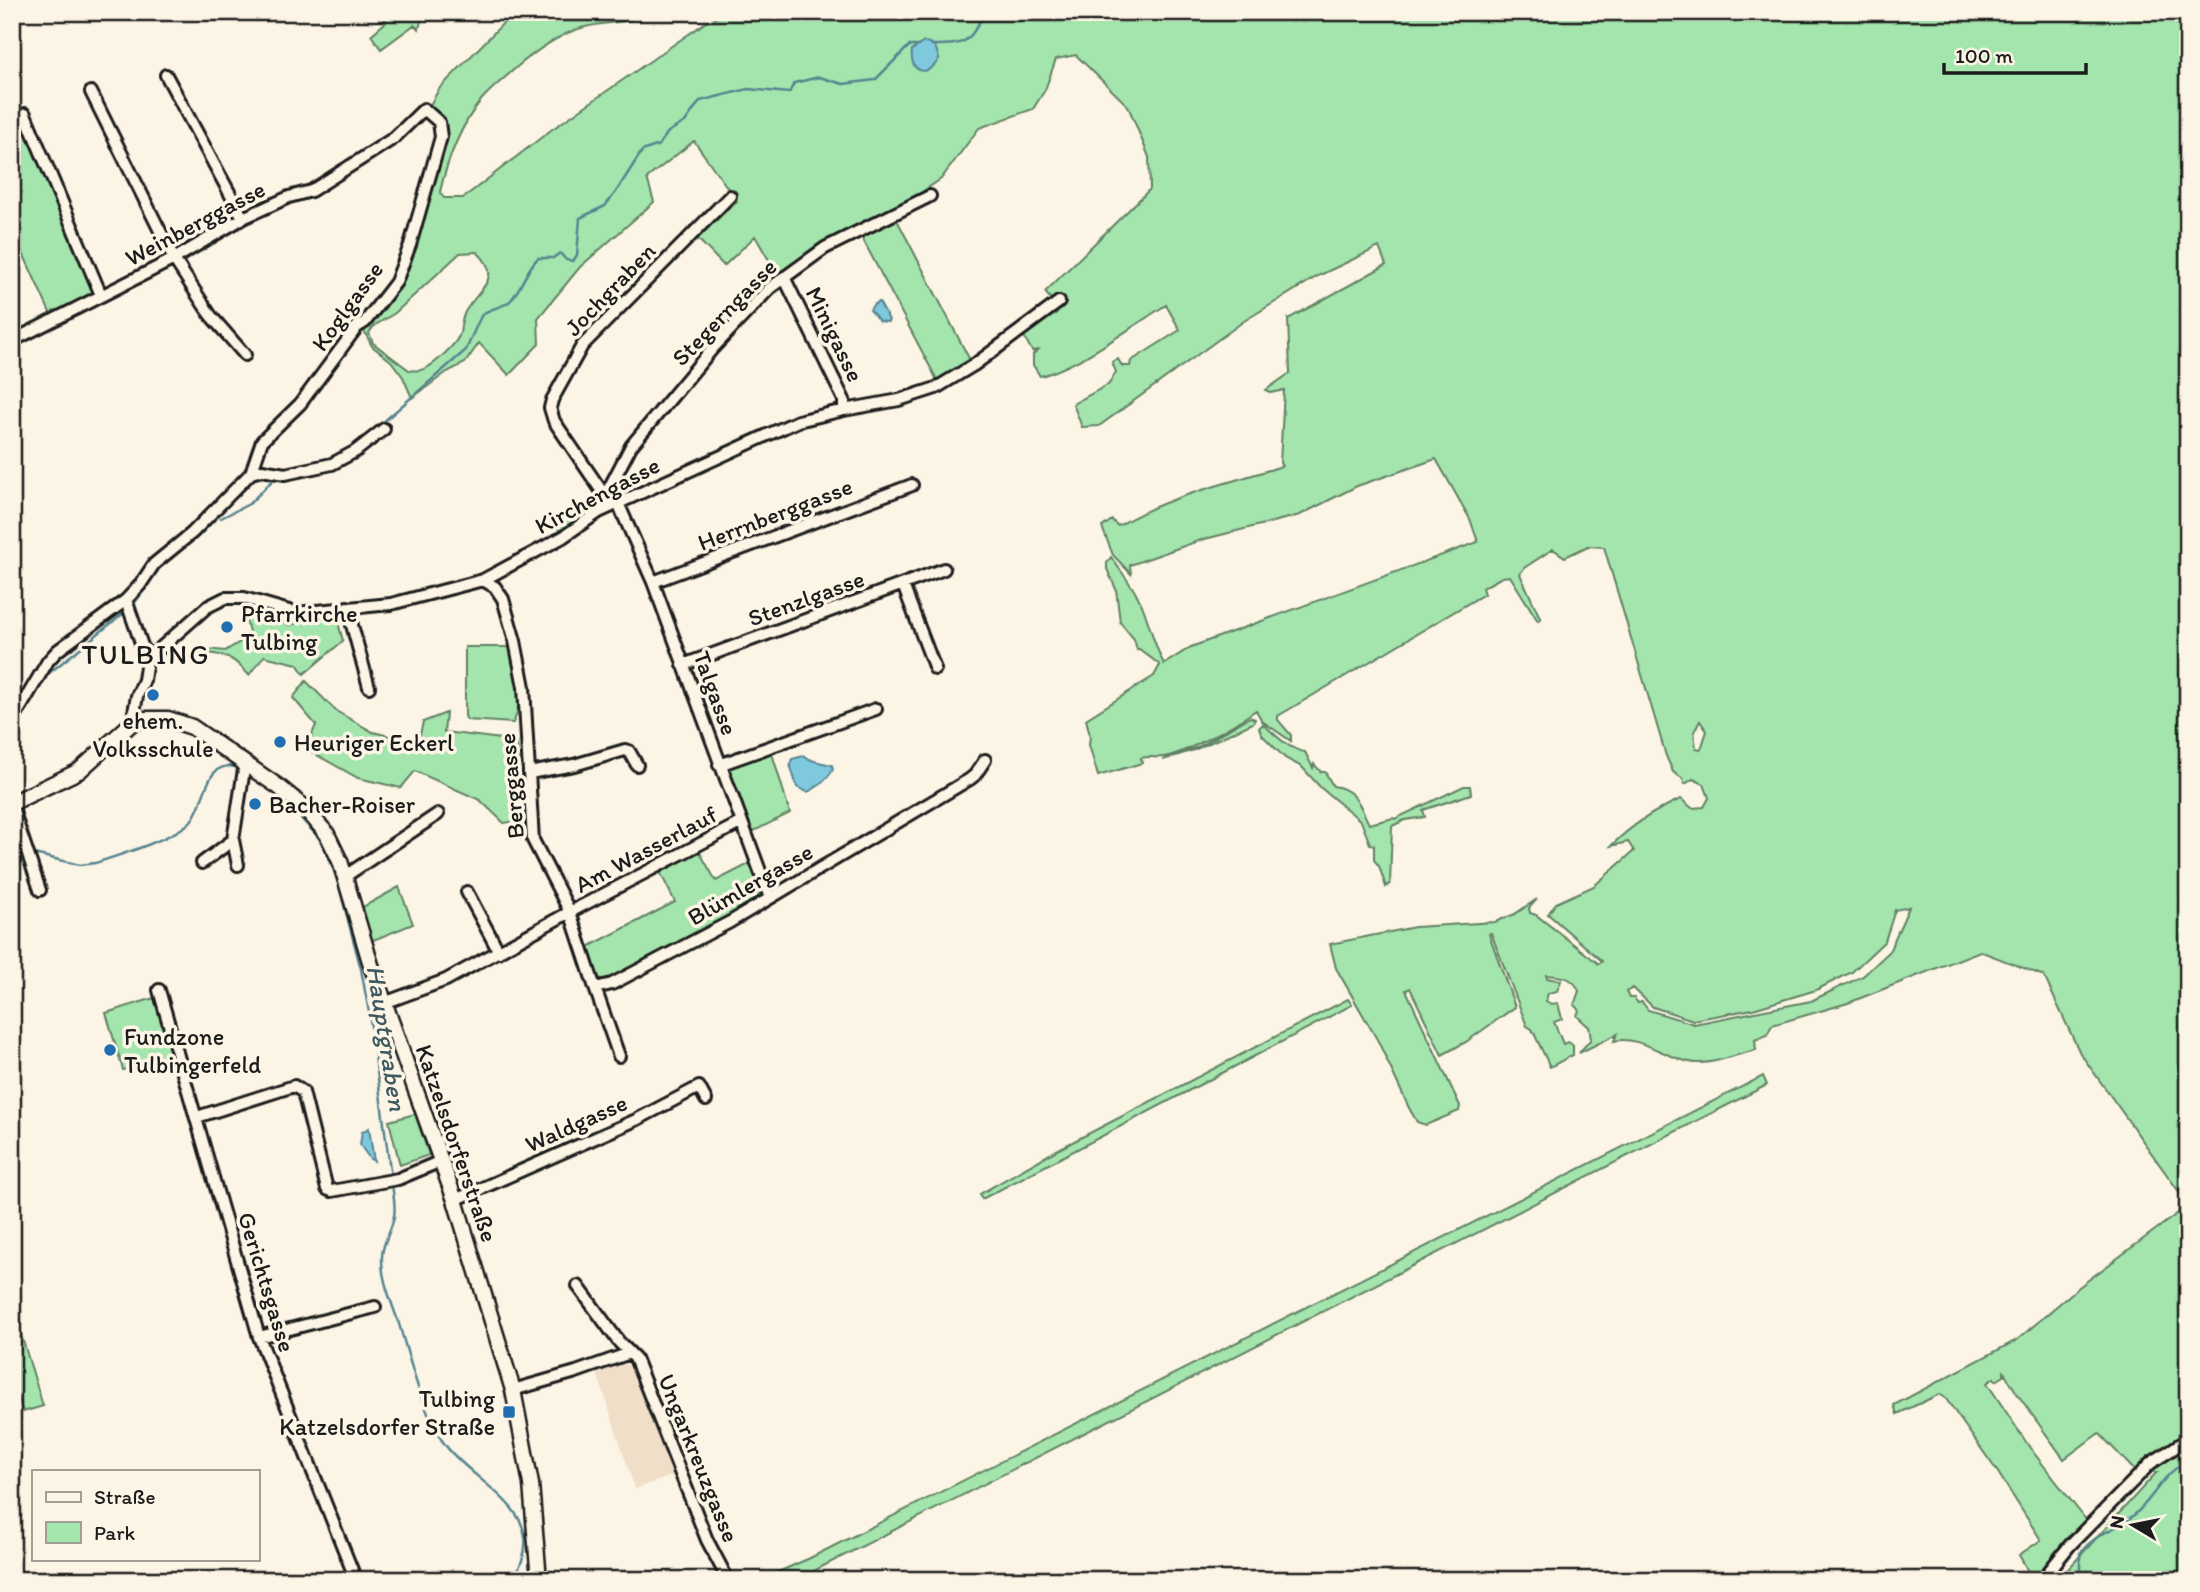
<svg xmlns="http://www.w3.org/2000/svg" width="2200" height="1592" font-family="Itim,sans-serif">
<rect width="100%" height="100%" fill="#fcf5e5"/>
<filter id="ink" filterUnits="userSpaceOnUse"><feTurbulence type="fractalNoise" baseFrequency=".0143" numOctaves="2"/><feDisplacementMap in="SourceGraphic" scale="14" xChannelSelector="R" yChannelSelector="G"/><feConvolveMatrix kernelMatrix="1 2 1 2 8 2 1 2 1" color-interpolation-filters="sRGB"/></filter>
<g filter="url(#ink)">
<!-- built -->
<path fill="#f0dec8" d="M623,1363L630,1367L649,1407L674,1475L635,1489L597,1373Z"/>
<!-- green -->
<path fill="#a4e5ad" stroke="#608064" stroke-width="2" fill-rule="evenodd" d="M380,12H423L419,29L414,25L381,49L371,35L386,22Z
M514,12H651C626,26 604,20 578,29C555,37 536,51 518,66C506,77 493,87 482,99C461,124 447,161 440,192L444,198H463L551,130L706,22L728,12H813L854,17L868,12H2188V1580H2058L2157,1472H2136L2099,1433L2064,1459L2018,1395L2004,1372V1376L1996,1381L1994,1378L1987,1383L2030,1448L2086,1520L2036,1580H2033L2019,1555L2041,1540L1997,1471L1946,1399L1940,1394L1897,1414L1894,1405L2017,1340L2079,1287L2178,1213L2182,1196L2080,1053L2044,976L1980,951L1848,1003L1772,1025L1767,1035L1755,1040L1756,1050C1738,1054 1715,1064 1697,1063C1669,1061 1642,1035 1614,1041L1617,1034L1579,1053L1591,1039L1589,1027L1577,1016L1579,1010L1574,1005L1579,991C1573,976 1561,976 1546,975L1547,978L1561,981L1557,991L1548,993L1546,1001L1551,1004L1558,1003L1562,1019L1554,1022L1563,1044L1568,1042L1573,1045V1055L1550,1067L1532,1029L1527,1026L1491,933L1489,934L1515,1007L1466,1042L1442,1055L1410,988L1406,990L1460,1106L1459,1111L1426,1125L1417,1122L1409,1108L1378,1041L1336,968L1330,944L1415,927L1495,922L1515,914L1537,899L1529,908L1530,913L1536,915L1599,964L1602,961L1548,914L1556,903L1594,886L1634,851L1628,842L1611,846C1632,825 1655,810 1681,799L1692,808L1704,807L1709,798L1704,784L1693,779L1685,784L1682,778L1673,772L1666,756L1604,547L1588,546L1565,557L1553,549L1524,568L1520,574L1541,620L1538,621L1510,576L1502,577L1482,588L1484,594L1278,716V720L1291,735V741L1262,721L1256,710C1238,723 1183,755 1163,757C1155,758 1150,756 1141,758L1142,763L1098,776L1089,745L1090,736L1086,719L1154,676L1160,665L1139,649L1137,650L1134,639L1120,622L1116,589L1107,569V563L1111,557C1122,573 1134,587 1142,605C1150,625 1154,645 1164,664L1191,647L1478,542L1470,519L1436,459L1357,486L1300,515L1201,540L1130,565L1131,574L1113,555L1102,527L1112,520L1118,526C1169,495 1227,484 1282,466L1280,463L1284,390L1271,393L1266,390L1290,373L1288,319L1386,265L1379,247L1318,276L1244,321L1099,426L1082,427L1073,404L1109,384L1116,372L1112,362L1118,359L1122,366H1130L1131,361L1180,330L1166,305C1131,327 1078,367 1040,376L1033,365V354L1038,350L1032,351L1023,335L1058,308L1045,292L1150,189L1149,157L1128,106L1076,55L1056,59L1045,90L1033,109L979,128L941,179L895,210L834,237L777,274L755,236L724,266L697,238L737,201L694,141L647,178L654,202L580,267L538,318L539,344L509,375L479,343L465,363L447,372L412,398L403,377L391,361L372,346L363,329L393,291L444,138L440,118L430,105L439,89ZM477,252C505,278 478,289 465,312C460,322 462,323 460,333C458,343 435,364 426,368C421,371 415,371 409,370L373,343L369,333L374,326L395,313L460,253ZM1700,721L1707,731L1701,749L1696,748L1694,732ZM1909,907L1889,952L1863,976L1811,1001L1694,1024L1648,1010L1642,1002L1638,1003L1634,998H1629L1626,992L1633,988L1653,1007L1693,1020L1753,1009L1816,990L1852,972L1885,941L1895,910Z
M12,91L98,293L51,315L12,229Z
M896,218L971,362L937,380L860,234Z
M594,501L597,505L590,516L562,535L557,527Z
M254,610L289,625L336,615L343,641L304,674L297,664L264,656L249,675C234,659 229,655 207,653L208,649L225,651L248,637L249,632L246,620Z
M465,647H512C516,672 525,700 513,723L467,720L465,716Z
M306,681L336,711L373,732L418,743L423,722L446,713L444,732L517,741L521,821L504,823L480,800L415,771L401,788L358,778L306,749L316,725L293,698Z
M1250,717L1255,719L1253,723L1194,750L1163,760L1198,747Z
M1263,724C1275,734 1289,750 1305,752L1313,768L1314,764L1321,772H1325L1333,786C1357,789 1360,807 1369,824L1393,818L1395,819L1464,786H1470L1471,794L1423,810L1425,817L1405,820L1392,826L1390,884L1386,887L1379,866L1374,860V845L1370,844L1361,821L1321,788L1302,767L1285,758L1262,735L1259,728Z
M771,750L790,813L750,833L728,771L731,765Z
M699,851L716,881L751,863L760,889L758,900L746,910L614,979L605,981L597,977L586,948L675,902L659,870Z
M399,887L413,924L371,941L361,908Z
M154,998L174,1056L123,1070L106,1013Z
M1348,999L1352,1005L982,1199L980,1194L1057,1150Z
M1763,1076L1767,1085L796,1580H760L810,1558Z
M415,1114L429,1155L400,1165L389,1121Z
M12,1305L43,1406L23,1412L12,1379Z"/>
<!-- water -->
<path fill="#7ec9de" stroke="#578490" stroke-width="2" d="M924,42C936,43 936,48 939,59C927,79 909,72 912,50Z
M879,302L889,320L888,322L879,321L870,310L873,305Z
M803,756L814,761L832,765L833,769C829,778 816,789 807,792L797,787L790,764L792,759Z
M369,1128L374,1161L370,1159L360,1145L362,1132Z"/>
<g fill="none" stroke-linecap="round" stroke-linejoin="round">
<!-- stream -->
<path stroke="#578490" stroke-width="2.5" d="M932,45C968,45 968,43 985,12
M374,430L466,350C470,342 478,320 482,315C489,307 503,309 511,300C522,287 526,270 538,258H553L560,253L566,260L573,261L577,255L580,218L605,206L616,192L642,151L659,145L668,132L685,122L700,101L748,89L789,93L794,83L819,77L843,84L875,80L909,46H918
M317,462L340,454
M221,518L249,504L276,477
M182,548L199,536L211,523
M134,604L163,563
M43,678L125,612
M282,798L318,837L329,857L338,883L361,969L370,1018L391,1177
M30,853L80,865L95,863C117,856 176,838 191,821C208,801 203,757 240,768
M12,857L23,854
M392,1184C393,1194 396,1206 394,1216C392,1230 382,1243 382,1257C381,1279 392,1303 399,1324C410,1360 421,1407 441,1439C471,1486 559,1511 512,1580
M2080,1580V1553C2098,1531 2115,1531 2134,1515C2155,1497 2160,1476 2188,1460"/>
<!-- minor casing -->
<g stroke="#1c1c1c" stroke-width="16">
<path id="minor" d="M166,75L243,218
M91,92L174,259L211,316L245,355
M25,114L101,295
M784,277L844,400V410
M12,341L174,259L243,218L289,197L311,191L394,138L424,109L439,122L441,137L410,245L396,282L365,322L357,327L300,404L262,441L251,473
M605,496L554,421L550,408L552,400L582,346L730,196
M618,503L653,582L770,898
M599,512L605,496L631,446L712,349L770,288L825,248L930,196
M653,582L912,485
M903,585L935,669
M126,600L147,660L144,680L137,696L132,723
M347,607L369,687
M147,660L207,607L225,598H244L296,613L391,604L483,580L563,537L599,512L798,421L844,410L899,400L936,388L974,365L1059,302
M683,665L944,569
M12,722L48,661L57,651L126,600L140,585L154,564L192,533L251,473L262,470L285,474L332,464L356,451L384,429
M719,765L876,709
M529,773L574,765L625,750L629,751L637,765
M12,807L40,890
M740,823L570,912L595,988L612,984L730,922L970,779L975,775L985,760
M202,863L233,840
M238,865L233,840L245,763
M344,877L438,814
M467,892L499,952
M595,988L619,1056
M159,990L259,1337L356,1580
M384,1003L446,980L570,912L533,840L524,687L515,641L503,599L495,587L483,580
M197,1117L294,1086L303,1092L327,1189L332,1191L398,1179L441,1161
M455,1200L636,1120L699,1087L706,1100
M578,1286L619,1342L635,1358L707,1540L728,1580
M259,1337L375,1307
M513,1390L576,1372L630,1353
M2042,1580L2070,1545L2151,1463L2188,1439"/>
</g>
<!-- tertiary casing -->
<g stroke="#1c1c1c" stroke-width="19">
<path id="tertiary" d="M12,803L79,771L132,723L144,719H168L192,727L279,787L305,808L327,834L340,861L371,965L455,1200L513,1390L531,1484L539,1580"/>
</g>
<!-- minor -->
<use href="#minor" stroke="#fcf5e5" stroke-width="10"/>
<!-- tertiary -->
<use href="#tertiary" stroke="#fcf5e5" stroke-width="14"/>
</g>
</g>
<!-- markers -->
<g fill="#1f6fb2" stroke="#fcf5e5" stroke-width="2.5">
<circle cx="227" cy="627" r="7"/>
<circle cx="153" cy="695" r="7"/>
<circle cx="280" cy="742" r="7"/>
<circle cx="255" cy="804" r="7"/>
<circle cx="110" cy="1050" r="7"/>
<rect x="502" y="1405" width="14" height="14" rx="3.5"/>
</g>
<g text-anchor="middle" dominant-baseline="central" stroke-width="7" stroke-linejoin="round" paint-order="stroke">
<!-- street labels -->
<g font-size="24" fill="#1c1c1c" stroke="#fcf5e5">
<text transform="translate(195 223) rotate(-28)">Weinberggasse</text>
<text transform="translate(610 289) rotate(-46)">Jochgraben</text>
<text transform="translate(347 306) rotate(-54)">Koglgasse</text>
<text transform="translate(724 312) rotate(-46)">Stegerngasse</text>
<text transform="translate(835 334) rotate(64)">Minigasse</text>
<text transform="translate(597 495) rotate(-28)">Kirchengasse</text>
<text transform="translate(775 514) rotate(-21)">Herrnberggasse</text>
<text transform="translate(806 598) rotate(-20)">Stenzlgasse</text>
<text transform="translate(716 693) rotate(70)">Talgasse</text>
<text transform="translate(511 786) rotate(-95)">Berggasse</text>
<text transform="translate(646 849) rotate(-28)">Am Wasserlauf</text>
<text transform="translate(750 884) rotate(-30)">Blümlergasse</text>
<text transform="translate(576 1123) rotate(-24)">Waldgasse</text>
<text transform="translate(457 1143) rotate(71)">Katzelsdorferstraße</text>
<text transform="translate(267 1282) rotate(73)">Gerichtsgasse</text>
<text transform="translate(699 1458) rotate(68)">Ungarkreuzgasse</text>
</g>
<!-- poi labels -->
<g font-size="24" fill="#1c1c1c" stroke="#fcf5e5" text-anchor="start">
<text x="241" y="613">Pfarrkirche<tspan x="241" dy="28">Tulbing</tspan></text>
<text x="153" y="720" text-anchor="middle">ehem.<tspan x="153" dy="28">Volksschule</tspan></text>
<text x="294" y="742">Heuriger Eckerl</text>
<text x="269" y="804">Bacher-Roiser</text>
<text x="124" y="1036">Fundzone<tspan x="124" dy="28">Tulbingerfeld</tspan></text>
<text x="495" y="1398" text-anchor="end">Tulbing<tspan x="495" dy="28">Katzelsdorfer Straße</tspan></text>
</g>
<!-- water labels -->
<g font-size="26" font-style="italic" fill="#3e5960" stroke="#fcf5e5">
<text transform="translate(387 1038) rotate(81)">Hauptgraben</text>
</g>
<!-- quarter labels -->
<g font-size="28" letter-spacing="2" fill="#1c1c1c" stroke="#fcf5e5">
<text x="146" y="654">TULBING</text>
</g>
</g>
<!-- margin -->
<rect width="2200" height="1592" fill="none" stroke="#fcf5e5" stroke-width="42"/>
<rect x="21" y="21" width="2158" height="1550" fill="none" stroke="#1c1c1c" stroke-width="2.5" filter="url(#ink)"/>
<!-- legend -->
<rect x="32" y="1470" width="228" height="91" fill="#fcf5e5" stroke="#a29e95" stroke-width="2"/>
<rect x="46" y="1492" width="35" height="10" fill="#fcf5e5" stroke="#a29e95" stroke-width="2"/>
<text x="94" y="1504" font-size="21" fill="#1c1c1c">Straße</text>
<rect x="46" y="1522" width="35" height="21" fill="#a4e5ad" stroke="#a29e95" stroke-width="2"/>
<text x="94" y="1540" font-size="21" fill="#1c1c1c">Park</text>
<!-- north arrow -->
<g transform="translate(2133 1525) rotate(280)" stroke="#fcf5e5" stroke-width="5" paint-order="stroke">
<path d="M0-5L12 26L0 18L-12 26Z" fill="#1c1c1c"/>
<text y="-10" font-size="19" font-weight="bold" text-anchor="middle" fill="#1c1c1c">N</text>
</g>
<!-- scale -->
<path d="M1944 63v10h142v-10" fill="none" stroke="#1c1c1c" stroke-width="3.5"/>
<text x="1955" y="63" font-size="21" fill="#1c1c1c" stroke="#fcf5e5" stroke-width="5" paint-order="stroke">100 m</text>
</svg>
